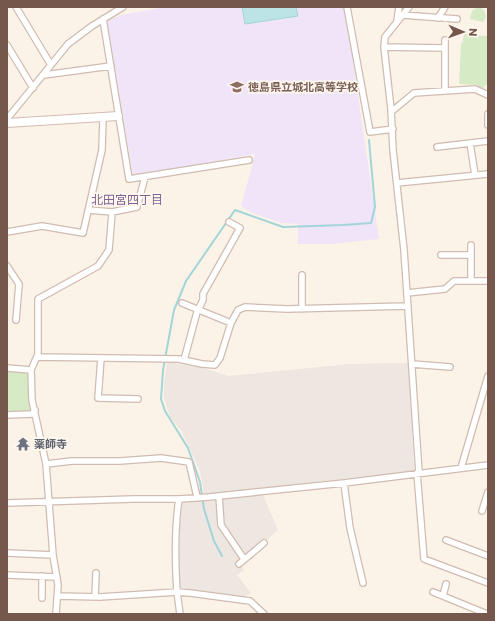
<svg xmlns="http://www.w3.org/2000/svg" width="495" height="621" font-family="Poppins,'Noto Sans JP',sans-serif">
<rect width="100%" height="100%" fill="#fcf3e8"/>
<!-- industrial -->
<path fill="#ede6e1" d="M167,362L203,368L228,376L350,364L409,363L414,471L260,488L278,530L240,564L244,570L237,575L251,593L243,598L178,589L177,524L179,501L205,499L200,471L181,430L170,417L164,398V384Z"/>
<!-- education -->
<path fill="#f0e4f9" d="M166,7H345L379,239L331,244H298V224L281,223L252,213L241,206L252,166L255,154L133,176L107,21L121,15Z"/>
<!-- green -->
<path fill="#d7eac6" d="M479,7L484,10L486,17L483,22L470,19C471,12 472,9 479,7Z
M464,30L470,35L488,36V83L482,89L477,85L459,84L461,44L463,41Z
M7,370L30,372V411L7,412Z"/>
<!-- water -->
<path fill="#bce3e6" stroke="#a2d4d8" d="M242,7H296L298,16L245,24Z"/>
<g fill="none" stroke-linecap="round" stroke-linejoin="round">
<!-- stream -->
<path stroke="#a2d4d8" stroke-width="2" d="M222,556L214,541L204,509L200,482L188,448L165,411L161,399L163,370L174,310L186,281L235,210L283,227L343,225L371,223L375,207L369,140"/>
<!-- street casing -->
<g stroke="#d0bcb0" stroke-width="8">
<path id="street" d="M16,7L51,65
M347,7L370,132L393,129
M409,7L385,37L384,47L391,109L393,150L404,250L419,473
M402,15L457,19
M438,18L445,7
M103,19L129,179L249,160
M397,21L399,7
M7,45L33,88
M384,47L445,48
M44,75L111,66
M445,90V40
M391,112L414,93L475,89L488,95
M488,114V125
M7,119L68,44L92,26L123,7
M470,143L475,175
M437,147L488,141
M397,183L488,174
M112,212L137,207L145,177
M7,232L42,226L83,233L102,150L103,117
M471,245V281
M441,255H471
M7,266L19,284L16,320
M302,275V309
M407,293L445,289L454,281H488
M182,303L231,323
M37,357L179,359L202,364L215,365L220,358L231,323L238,310L245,307L287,309L408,306
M101,358L98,398L138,399
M184,360L197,312L203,300V294L240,228L229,222
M412,364L450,367
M7,368L31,370
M7,415L32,414L35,410
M46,464L72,461H120L161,458L189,462L197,497
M461,468L488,376
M417,473L424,559L488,583
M344,483L350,528L363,583
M219,496L221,525L244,559
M179,499C174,531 175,561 177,592L190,593L250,601L264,614
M7,503L133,499H179L209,497L344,483L488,465
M482,511L488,492
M446,540L488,556
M7,553L53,555
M239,564L264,543
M7,575L57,577
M42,576V598
M433,592L487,614
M57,596L100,597L177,592L180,614
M443,596L446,584
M95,597L96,573
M56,614L58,585L53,555L46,464L32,400L31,370L38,354V299L98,266L109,250L112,212L88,210"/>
</g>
<!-- secondary casing -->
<g stroke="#d3bbae" stroke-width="10">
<path id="secondary" d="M7,123L118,116"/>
</g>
<!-- street -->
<use href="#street" stroke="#fff" stroke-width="5.5"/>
<!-- secondary -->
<use href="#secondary" stroke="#fff" stroke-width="8"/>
</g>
<!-- icons -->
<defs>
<g id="school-bare" transform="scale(1.08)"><path d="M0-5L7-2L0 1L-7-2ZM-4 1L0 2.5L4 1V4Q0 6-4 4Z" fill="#8d6e63" stroke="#fff7ee" stroke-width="2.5" paint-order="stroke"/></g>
<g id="temple-bare" transform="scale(1.08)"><path d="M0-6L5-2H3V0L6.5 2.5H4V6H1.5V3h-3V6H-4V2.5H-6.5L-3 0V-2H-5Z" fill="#6b7280" stroke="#fff7ee" stroke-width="2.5" paint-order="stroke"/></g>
</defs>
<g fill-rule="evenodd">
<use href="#school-bare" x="237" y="87"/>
<use href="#temple-bare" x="23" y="444"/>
</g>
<g text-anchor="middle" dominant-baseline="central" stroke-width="3.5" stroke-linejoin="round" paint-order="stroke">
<!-- education labels -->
<g font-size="11" font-weight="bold" fill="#785e54" stroke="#fff7ee" text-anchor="start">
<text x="248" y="87">徳島県立城北高等学校</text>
</g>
<!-- worship labels -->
<g font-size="11" font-weight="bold" fill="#5b616d" stroke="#fff7ee" text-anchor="start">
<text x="34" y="444">薬師寺</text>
</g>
<!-- neighbourhood labels -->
<g font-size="12" fill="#7f6492" stroke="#fff7ee">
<text x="127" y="199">北田宮四丁目</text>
</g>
</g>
<!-- border -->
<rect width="495" height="621" fill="none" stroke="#76574c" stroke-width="16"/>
<!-- north arrow -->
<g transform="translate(463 32) rotate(92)" stroke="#fff7ee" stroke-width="3" paint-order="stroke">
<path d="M0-3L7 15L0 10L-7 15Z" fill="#76574c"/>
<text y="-6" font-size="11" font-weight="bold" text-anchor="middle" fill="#76574c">N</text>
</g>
</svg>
